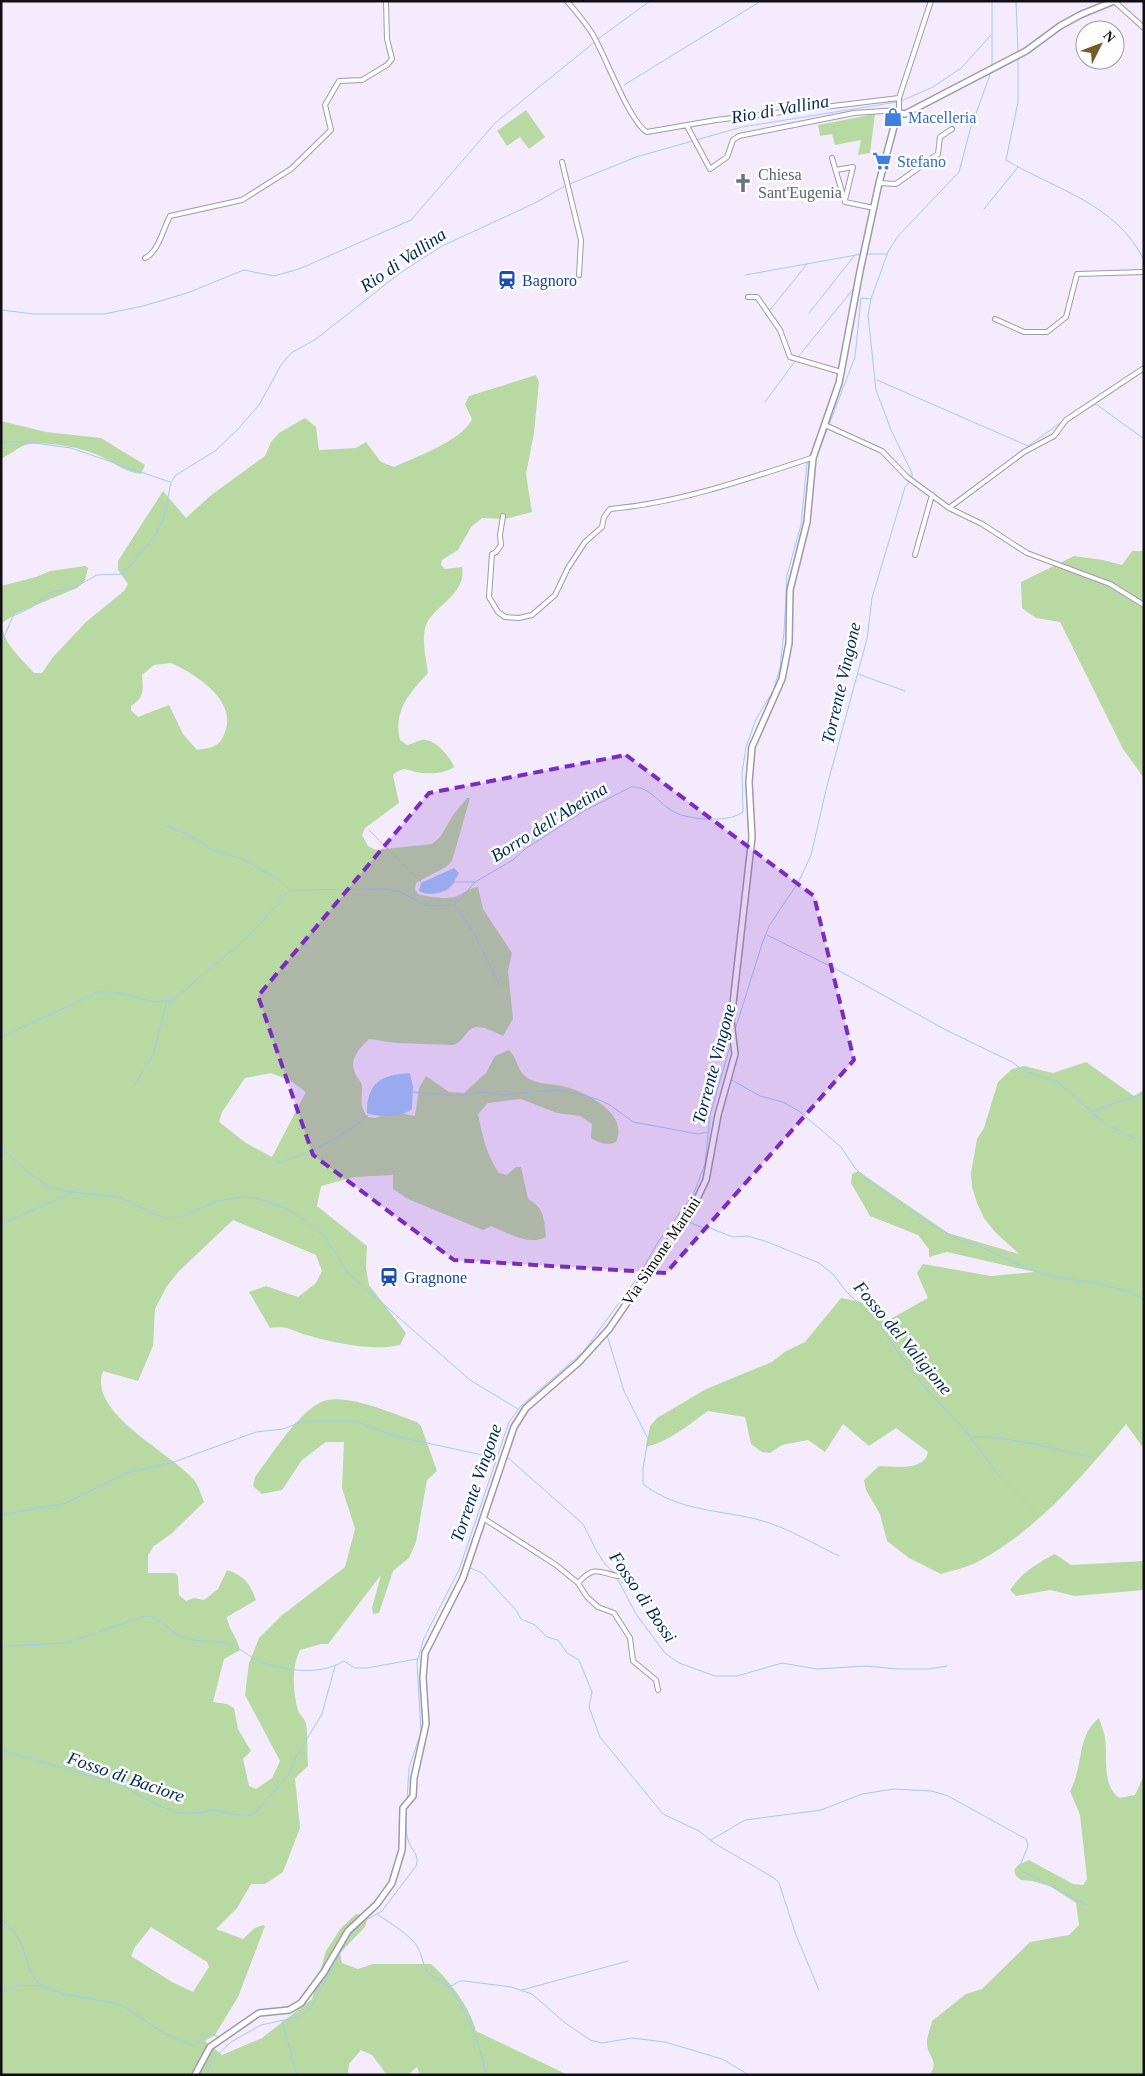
<svg xmlns="http://www.w3.org/2000/svg" width="1145" height="2076" font-family="'Times New Roman',serif">
<rect width="100%" height="100%" fill="#f4ecfd"/>
<!-- green -->
<path fill="#b9d9a2" fill-rule="evenodd" d="M526,110L545,137L529,149L520,137L507,146L497,131Z
M875,114L870,153L858,155L861,140L835,145L832,134L820,136L818,125Z
M536,375L539,382L534,433L526,474L532,512L505,519L482,518L471,527L458,550L442,560L441,565L445,569L462,567C467,595 433,606 426,625C421,641 426,657 428,673C410,693 393,710 400,740L407,745C412,744 417,741 422,740C435,738 450,757 454,767C447,773 431,774 422,773C409,772 405,764 393,775L399,803L365,828L362,835L368,846L376,850L432,844L441,836L453,815L467,798H470L452,861L446,867L416,883L415,890L418,894C428,897 447,900 457,896C465,893 469,888 478,887L483,909L512,953L508,971L513,1019L503,1036C496,1033 479,1023 471,1029C465,1033 463,1041 454,1045L397,1043L369,1039C358,1050 347,1061 357,1077C359,1080 362,1082 362,1087C362,1099 359,1107 368,1117L375,1118L395,1112L415,1116L419,1088L426,1076L449,1092L464,1093L486,1073L495,1056L509,1050C517,1057 517,1070 525,1076C535,1085 553,1083 566,1087C588,1093 629,1114 616,1142C607,1146 599,1143 591,1138L592,1124L580,1116L557,1113L521,1099L488,1103L478,1114C482,1135 487,1156 499,1173L507,1175L516,1167H521L528,1199C545,1208 544,1220 546,1237C528,1246 508,1233 491,1226L483,1230L408,1199L393,1189V1175L354,1177L321,1186L317,1206L367,1246L366,1268L369,1285L406,1333L400,1345C374,1352 330,1342 303,1334C288,1329 288,1326 270,1328L249,1292L266,1286L298,1297L316,1283L322,1271L316,1255L233,1220L179,1271L167,1286L155,1309L153,1346L138,1381L103,1371C87,1413 170,1452 194,1480C199,1486 201,1495 204,1502L171,1534L154,1546L148,1555V1573H175L178,1576L179,1595L186,1601L194,1598L204,1600L218,1589L227,1570C245,1576 250,1584 256,1600L227,1617C229,1631 236,1634 240,1650L224,1659L213,1702L227,1704L234,1708L238,1729L251,1751L243,1759L249,1786L256,1789L272,1778L280,1761L245,1695L249,1663L259,1638L281,1616L345,1567L355,1529L342,1488L344,1442H326L302,1460L282,1490L262,1494L253,1486L255,1477C270,1457 301,1408 324,1401C347,1393 394,1414 417,1422L421,1426L437,1471L427,1480L416,1542L409,1558L393,1571L379,1613L373,1614L372,1608L381,1575L328,1644H321L300,1650C291,1669 293,1691 298,1711C300,1715 305,1719 306,1724C308,1734 307,1754 308,1766L295,1778L300,1828L283,1872L265,1884H251L237,1908L216,1929L243,1939L255,1928L263,1925L265,1926L238,1997L215,2035L205,2041L222,2055L262,2038L312,1999L326,1951L341,1928L356,1914L362,1915L367,1919L365,1927L340,1953L342,1963L358,1969L373,1964H431C449,1980 470,2007 476,2031L568,2075H420L417,2067L408,2075H387L372,2055L361,2050L349,2064L348,2075H1V586L36,577L50,571L85,566L88,568L85,580L77,588L17,613L2,623C2,643 22,659 34,673H42L53,657L86,622L124,591L128,584L118,570V561L163,491L186,518L210,496L265,456L271,442L279,433L305,418L316,427L319,450L356,448L366,442L381,462L394,467C415,457 462,441 472,419L465,404L469,396ZM171,663C194,673 235,699 226,729C224,735 222,742 216,745C211,748 203,749 197,750L183,734L169,705L138,717L131,710V706C145,697 143,690 142,675L154,665ZM271,1073L291,1081L306,1092L272,1157L246,1143L219,1122L222,1112L245,1078ZM151,1927L207,1962L209,1967L193,1992L172,1982L131,1956L135,1947Z
M1,421L46,432L101,438L145,465L141,474C125,472 116,464 102,457C86,448 43,440 25,445C17,448 9,455 1,459Z
M1132,551H1144V778L1123,749L1060,622L1036,618L1022,608L1021,582L1074,556L1103,560L1122,565Z
M1086,1062L1134,1096L1144,1090V1449L1126,1424C1083,1476 1040,1527 981,1560C969,1567 954,1570 941,1574L909,1558L887,1541L880,1514L866,1490L864,1480L879,1466C894,1466 924,1472 928,1452L896,1428L869,1446L843,1424L825,1452L808,1440L782,1445L770,1453L762,1452L751,1444L745,1417L708,1411C688,1425 670,1441 646,1447L650,1426L657,1418L706,1389L772,1362L786,1351L805,1342L841,1298L861,1302L885,1322L928,1298L917,1273L923,1264L991,1276L1035,1272L947,1252L929,1257V1249L918,1235L870,1216L851,1183L852,1174L858,1171L948,1233L1019,1254L995,1232L984,1218L977,1203L972,1187L971,1173L977,1139L984,1128L998,1082L1012,1069L1024,1066L1053,1073Z
M1055,1554L1071,1565L1144,1561V1590L1075,1596L1050,1590L1016,1596L1010,1590C1021,1573 1037,1563 1055,1554Z
M625,1573L634,1577L632,1587L621,1583Z
M1099,1718C1101,1725 1104,1731 1105,1738C1108,1755 1101,1787 1120,1798L1135,1795L1144,1775V2075H929C940,2063 929,2058 927,2045C926,2038 931,2027 932,2021L966,1994L982,1989L1030,1942L1069,1935L1079,1925L1076,1903L1050,1886L1032,1881L1021,1880L1016,1876L1014,1870L1018,1865L1029,1860L1073,1884L1083,1885L1087,1879L1080,1815L1070,1791C1084,1767 1076,1736 1099,1718Z"/>
<!-- water -->
<path fill="#a0cafa" d="M454,868L459,873C456,878 454,884 450,887C444,894 426,896 419,891L421,883Z
M410,1073L413,1087L412,1109C403,1117 378,1118 367,1113C367,1082 381,1075 410,1073Z"/>
<g fill="none" stroke-linecap="round" stroke-linejoin="round">
<!-- stream -->
<path stroke="#a0cafa" stroke-width="1" d="M1016,1L1018,53
M1018,57V102L1006,160C1056,190 1116,203 1144,260
M992,66V1
M624,85L761,1
M901,101L933,87L961,68L991,35
M984,209L1018,167
M866,254H887
M745,275L862,254
M1,310L34,314H104L143,306L187,293L244,270L274,276L299,269L411,220L496,122L602,36L650,1
M770,310L807,264
M809,313L855,255
M798,357L854,288L856,281
M877,380L1028,446L1063,421
M765,402L796,360
M1084,410L1096,404L1144,439
M1,442H27L71,448L170,482
M817,456L855,357L861,298L871,299
M1,644L13,616L32,607L49,593L77,586L97,575L123,574L155,536L164,517L171,482L176,475L215,451L237,430L259,405L281,365L291,353L316,339L400,273L442,246L535,203L567,185L636,157L742,127L897,102
M858,674L905,691
M164,825L189,835L212,850L243,859L279,880L289,890
M369,830L421,882
M453,882H474
M455,905L475,882L513,860L525,849L584,811L631,787C650,786 659,804 674,812C689,820 729,823 743,812L742,773L746,747L756,719L773,691L780,668L784,632L787,575L801,525L807,463L811,460
M455,906L474,933L500,986
M767,935L836,969L946,1030L1012,1062L1024,1071L1058,1082L1104,1123L1144,1143
M735,1030L762,944L769,926L799,881L811,855L827,786L867,639L872,598L905,487L912,478V473L891,430L876,390L868,315L871,299L888,252L898,236L959,172L970,130L991,72
M1,1037L99,992H114L155,1002L173,1000L249,936L290,890L384,889L400,892L427,906L454,905
M730,1079L760,1096L783,1102L799,1111L841,1147L855,1168L868,1180L916,1215L957,1239L979,1246L1028,1269L1055,1277L1097,1283L1129,1292L1144,1299
M135,1084L153,1055L167,1001
M413,1092L456,1096L483,1092L503,1095L554,1090L565,1091L597,1099L610,1105L633,1122L698,1134L709,1132
M1093,1111L1144,1093
M1,1147L27,1172L50,1187L65,1191L122,1198L163,1218L181,1217L217,1201L243,1197L256,1198L285,1208L298,1215L324,1236L349,1274L470,1380L518,1409
M277,1163C314,1152 338,1140 368,1115
M686,1221L701,1227L710,1228L733,1237L747,1236L765,1241L819,1263L833,1274L845,1290L879,1324L913,1374L968,1434L1000,1477L1039,1516
M1,1224L74,1192
M607,1335L624,1391L648,1439L643,1468V1484C681,1513 721,1509 763,1521C790,1529 814,1544 839,1556
M971,1437C1018,1437 1049,1448 1094,1458
M507,1457L583,1524L597,1552L605,1564L615,1574L636,1614L665,1653L679,1663L715,1676H737L782,1663L817,1669L866,1666L898,1669H929L947,1666
M1,1515L66,1503L127,1473L171,1463L256,1432L283,1429L299,1423L309,1421H354L395,1436L496,1458
M468,1567L482,1573L516,1610L521,1619L535,1625L547,1637L558,1640L567,1653L579,1660L592,1692L589,1707L600,1737L663,1814L699,1831L714,1843L774,1878L779,1883L796,1935L819,1990
M5,1646L67,1643L145,1616C160,1616 168,1630 181,1636C195,1643 210,1640 225,1643C238,1646 248,1656 259,1661C284,1671 320,1676 344,1661L355,1668H367L417,1659
M1,1750L122,1785L153,1803L178,1813H198L213,1810L238,1815H250L257,1811L290,1773L296,1757L322,1714L335,1666
M407,1801L409,1768L421,1732L417,1662L424,1638L459,1570L509,1422L521,1406L583,1352L638,1277L658,1242L693,1195L705,1164L710,1115L731,1043
M711,1840L745,1820L821,1810L862,1794L894,1789L932,1791L948,1796L1026,1839L1028,1846L1019,1868L1022,1871L1087,1905
M378,1915C388,1921 411,1936 417,1946C422,1953 422,1963 427,1971C433,1979 445,1981 451,1989C468,2013 481,2046 486,2075
M1,1919C9,1926 16,1933 21,1943C27,1956 29,1978 41,1985
M449,1987L460,1981H465L511,1987L532,1994L564,2022L590,2040L602,2043L632,2038L665,2042L722,2059L749,2075
M522,1990L628,1961
M1,1991L19,1985L42,1986L63,1994L114,2003L127,2008L163,2033L194,2046L209,2033L219,2037
M282,2020L297,2075
M206,2075L214,2058L231,2042L261,2025L298,2017L310,2009L350,1935L364,1921L382,1911L416,1866C420,1855 411,1850 408,1840C405,1829 406,1818 406,1807"/>
<!-- minor casing -->
<g stroke="#a199aa" stroke-width="6">
<path id="minor" d="M567,1C576,12 586,23 593,35C605,55 630,123 647,132L716,120L899,98
M1114,1L1144,28
M899,98L931,1
M899,112V98
M687,126L710,169L727,157L733,140L739,136L854,113L898,110
M832,158L845,202L874,208
M562,162L581,240L579,275
M836,170L853,167L845,200
M879,183L896,184L938,154L940,137L952,129
M145,258C158,253 163,229 170,216L242,200L291,169L331,130L325,105L339,81L362,80L387,65L392,59L387,39L386,1
M748,297H757L780,330L790,357L841,372
M995,319L1024,332H1047L1066,317L1077,274L1144,272
M825,425L882,451L907,477L949,508L982,524L1027,553L1110,584L1144,605
M949,508L1024,452L1054,436L1066,420L1144,368
M503,516L500,535L501,545L496,552L492,554L489,597L498,612L505,617L519,618L532,615L555,595L568,568L585,542L602,527L604,517L610,509C679,503 748,479 814,457
M915,555L932,495
M483,1518L556,1565L578,1583L587,1597L598,1607L614,1613L630,1638L633,1661L656,1680L658,1690
M578,1583C595,1565 597,1572 618,1576"/>
</g>
<!-- tertiary casing -->
<g stroke="#a199aa" stroke-width="8">
<path id="tertiary" d="M195,2075L210,2047L259,2013L289,2010L301,2003L324,1972L348,1931L377,1904L392,1883L402,1850L403,1808L413,1796L414,1778L426,1724L423,1678L425,1653L463,1578L514,1427L526,1408L579,1362L609,1329L694,1205L706,1180L718,1115L735,1054L731,1021L752,837L749,782L752,747L782,679L789,643L790,590L807,522L813,458L839,383L860,271L879,183L896,119L899,113L905,114L1026,51L1060,26L1080,15L1114,1"/>
</g>
<!-- minor -->
<use href="#minor" stroke="#fff" stroke-width="4"/>
<!-- tertiary -->
<use href="#tertiary" stroke="#fff" stroke-width="5"/>
</g>
<!-- marked area -->
<path fill="#7b2cbf" fill-opacity="0.2" stroke="#7b2cbf" stroke-width="4" stroke-dasharray="10 6" stroke-linejoin="round" d="M626,755L814,896L854,1060L666,1273L454,1260L313,1155L258,996L429,793Z"/>
<!-- icons -->
<defs>
<g id="shop-bare" transform="scale(1.5)"><path d="M-5-2.5h2.3a2.7 3.5 0 0 1 5.4 0H5L5.5 6h-11ZM-1.5-2.5h3a1.5 2.3 0 0 0-3 0Z" fill="#3f7fe0" stroke="#fdfdfd" stroke-width="2.5" paint-order="stroke"/></g>
<g id="supermarket-bare" transform="scale(1.5)"><path d="M-6-5.5h2.5l.6 2H6L4.5 2H-2.5L-4.4-4H-6ZM-1.5 3.2a1.3 1.3 0 1 0 .1 0ZM3 3.2a1.3 1.3 0 1 0 .1 0Z" fill="#3f7fe0" stroke="#fdfdfd" stroke-width="2.5" paint-order="stroke"/></g>
<g id="church-bare" transform="scale(1.5)"><path d="M-1.2-6h2.4v3.5h3.3v2.4h-3.3V6h-2.4V-.1h-3.3v-2.4h3.3Z" fill="#6b7280" stroke="#fdfdfd" stroke-width="2.5" paint-order="stroke"/></g>
<g id="station-bare" transform="scale(1.5)"><path d="M-3-6H3Q5-6 5-4V2Q5 4 3 4L4.5 6H3L1.5 4h-3L-3 6H-4.5L-3 4Q-5 4-5 2V-4Q-5-6-3-6ZM-3.5-4v3h7v-3ZM-3.5 1v1.5H-2V1ZM2 1v1.5H3.5V1Z" fill="#1a4fb4" stroke="#fdfdfd" stroke-width="2.5" paint-order="stroke"/></g>
</defs>
<g fill-rule="evenodd">
<use href="#shop-bare" x="893" y="117"/>
<use href="#supermarket-bare" x="882" y="161"/>
<use href="#church-bare" x="743" y="183"/>
<use href="#station-bare" x="507" y="280"/>
<use href="#station-bare" x="389" y="1277"/>
</g>
<g text-anchor="middle" dominant-baseline="central" stroke-width="5" stroke-linejoin="round" paint-order="stroke">
<!-- shop labels -->
<g font-size="16" fill="#366cbe" stroke="#fdfdfd" text-anchor="start">
<text x="908" y="117">Macelleria</text>
<text x="897" y="161">Stefano</text>
</g>
<!-- worship labels -->
<g font-size="16" fill="#5b616d" stroke="#fdfdfd" text-anchor="start">
<text x="758" y="174">Chiesa<tspan x="758" dy="18">Sant'Eugenia</tspan></text>
</g>
<!-- transit labels -->
<g font-size="16" fill="#164399" stroke="#fdfdfd" text-anchor="start">
<text x="522" y="280">Bagnoro</text>
<text x="404" y="1277">Gragnone</text>
</g>
<!-- street labels -->
<g font-size="16" fill="#100d13" stroke="#fdfdfd">
<text transform="translate(661 1251) rotate(-56)">Via Simone Martini</text>
</g>
<!-- water labels -->
<g font-size="18" font-style="italic" fill="#002a53" stroke="#fdfdfd">
<text transform="translate(780 109) rotate(-10)">Rio di Vallina</text>
<text transform="translate(403 260) rotate(-34)">Rio di Vallina</text>
<text transform="translate(841 683) rotate(-77)">Torrente Vingone</text>
<text transform="translate(549 822) rotate(-32)">Borro dell'Abetina</text>
<text transform="translate(714 1064) rotate(-75)">Torrente Vingone</text>
<text transform="translate(903 1338) rotate(50)">Fosso del Valigione</text>
<text transform="translate(476 1483) rotate(-71)">Torrente Vingone</text>
<text transform="translate(643 1597) rotate(56)">Fosso di Bossi</text>
<text transform="translate(126 1777) rotate(19)">Fosso di Baciore</text>
</g>
</g>
<!-- border -->
<rect width="1145" height="2076" fill="none" stroke="#100d13" stroke-width="5"/>
<!-- north arrow -->
<g transform="translate(1100 45) rotate(48)"><circle r="24" fill="#fdfdfd" stroke="#9e9d9f"/>
<path d="M0-4L9 19L0 12L-9 19Z" fill="#745b2c"/>
<text y="-8" font-size="14" font-weight="bold" text-anchor="middle" fill="#100d13">N</text>
</g>
</svg>
